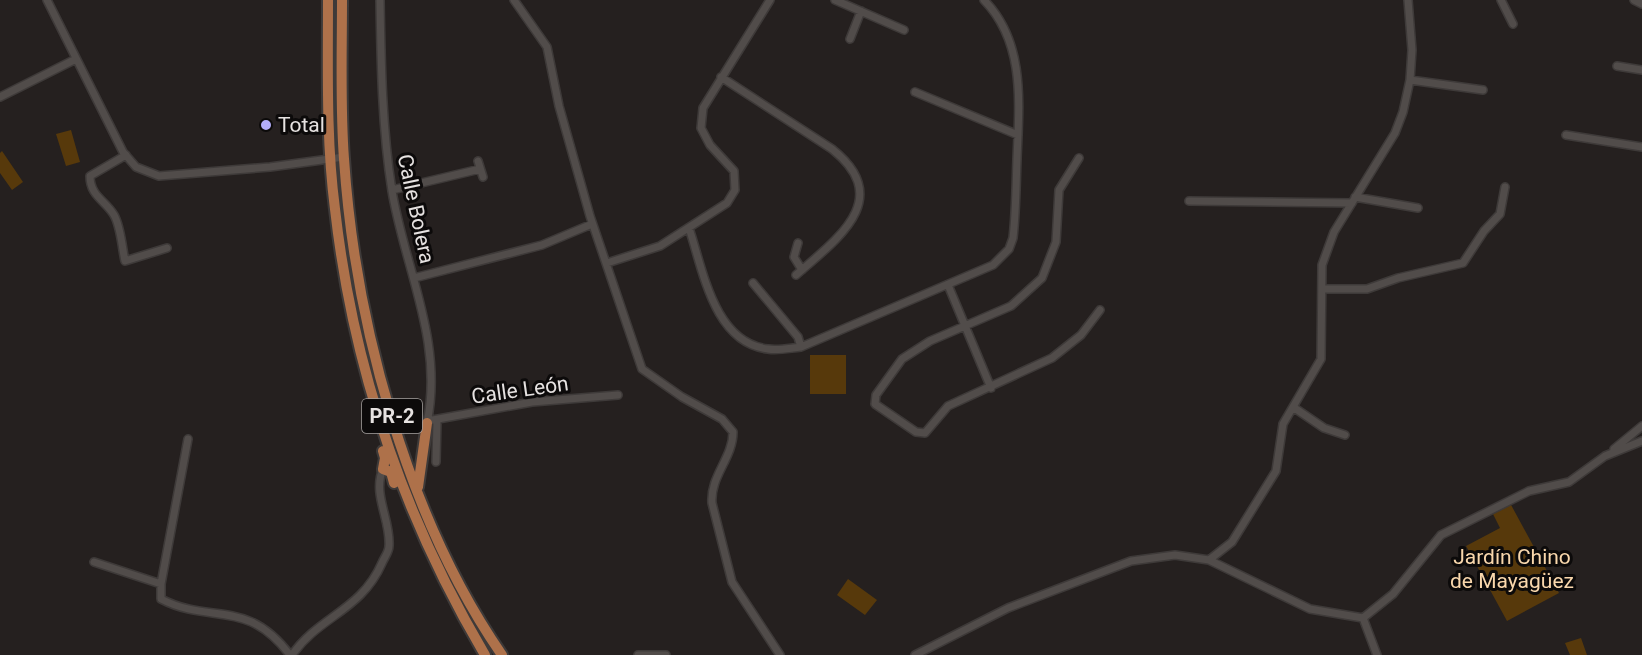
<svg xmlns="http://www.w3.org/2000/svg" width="1642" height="655" font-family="Roboto,sans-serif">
<rect width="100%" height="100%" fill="#25201f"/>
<!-- green -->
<path fill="#57390b" d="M71,130L80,162L66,166L56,134Z
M2,151L23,182L12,190L0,173V153Z
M810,355H846V394H810Z
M1510,503L1559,593L1507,621L1466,546L1500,528L1492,512Z
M848,579L877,600L865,615L837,595Z
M1581,638L1587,655H1570L1565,643Z"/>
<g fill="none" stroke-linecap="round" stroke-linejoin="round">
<!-- minor casing -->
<g stroke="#3e3a39" stroke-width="10">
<path id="minor" d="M47,0L123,152L136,167L159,176L270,167L344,157
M380,0C381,64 382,128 392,191C405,269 444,342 427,423
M514,0L547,47L559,106L590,216L642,369L682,397L722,419L733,432C733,458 710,476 712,503L732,582L780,655
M835,0L904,30
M1501,0L1513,24
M1634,0L1642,4
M850,39L861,11
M1617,66L1642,70
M721,77L832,149C895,199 837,239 796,275
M1410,80L1483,90
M915,92L1018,135
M0,97L76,59
M1566,135L1642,147
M126,155L90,176C90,196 105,200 114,215C121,227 122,248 125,261L167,248
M1079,158L1059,190L1056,242L1042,278L1011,306L930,341L902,359L876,395L875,404L916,432L925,433L948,406L1052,358L1081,335L1100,310
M478,161L483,177
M392,190L480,169
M1355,197L1418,208
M1189,201L1352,203
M689,228C703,270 714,343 768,349C778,351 790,348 801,347L993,265L1009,249L1013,238C1016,212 1016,185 1017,159C1019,104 1026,43 984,0
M798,243L794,257L802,270
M607,263L660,246L727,203L735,190L734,171L710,145L701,128L703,108L770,0
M414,278L542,245L592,224
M753,283L798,337L801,347
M948,285L991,388
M1322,289H1367L1398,278L1463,263L1484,231L1500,214L1505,187
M1293,407L1324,428L1345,435
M427,421L532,402L618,395
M188,439L161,584V599C211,625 246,597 290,655
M1614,449L1642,426
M436,462L437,420
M1209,560L1232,542L1276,471L1283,424L1321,359L1322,265L1334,232L1395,133L1403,112L1410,80L1412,50L1408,0
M94,562L161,584
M1363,618L1377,655
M292,655C319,616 361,611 382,563C384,558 389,552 389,546C391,520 372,494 383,469
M638,655H666
M915,655L1008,608L1131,561L1175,555L1209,560L1310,609L1363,618L1393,594L1441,535L1529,491L1569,482L1605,456L1642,441"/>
</g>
<!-- highway casing -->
<g stroke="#3e3a39" stroke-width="14">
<path id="highway" d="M328,0C328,70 326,140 335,209C353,368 404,518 485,655
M342,0C342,53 340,106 344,159C355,323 407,518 502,655
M383,451L385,458L383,469L391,472L394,483
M418,487L427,423"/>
</g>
<!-- minor -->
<use href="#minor" stroke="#514c4a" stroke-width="7"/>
<!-- highway -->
<use href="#highway" stroke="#ae714a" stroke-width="10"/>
</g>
<!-- markers -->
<circle fill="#b3adf9" stroke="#0c0a0a" stroke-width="2" cx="266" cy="125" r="6"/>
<g text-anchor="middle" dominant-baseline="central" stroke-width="6" stroke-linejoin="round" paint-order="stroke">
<!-- shield labels -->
<rect fill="#0c0a0a" stroke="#a5a1a0" stroke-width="1.5" x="362" y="399" width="60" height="34" rx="4.5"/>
<g font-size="20" font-weight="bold" fill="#e6e2e1">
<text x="392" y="416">PR-2</text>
</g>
<!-- poi labels -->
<g font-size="21" fill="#e6e2e1" stroke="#0c0a0a" text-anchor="start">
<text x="278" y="125">Total</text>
</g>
<!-- street labels -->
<g font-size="21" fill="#e6e2e1" stroke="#0c0a0a">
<text transform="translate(416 209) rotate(78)">Calle Bolera</text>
<text transform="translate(520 390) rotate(-8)">Calle León</text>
</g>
<!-- park labels -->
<g font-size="21" fill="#f9d7ac" stroke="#0c0a0a">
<text x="1512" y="557">Jardín Chino<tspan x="1512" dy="24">de Mayagüez</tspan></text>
</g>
</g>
</svg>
